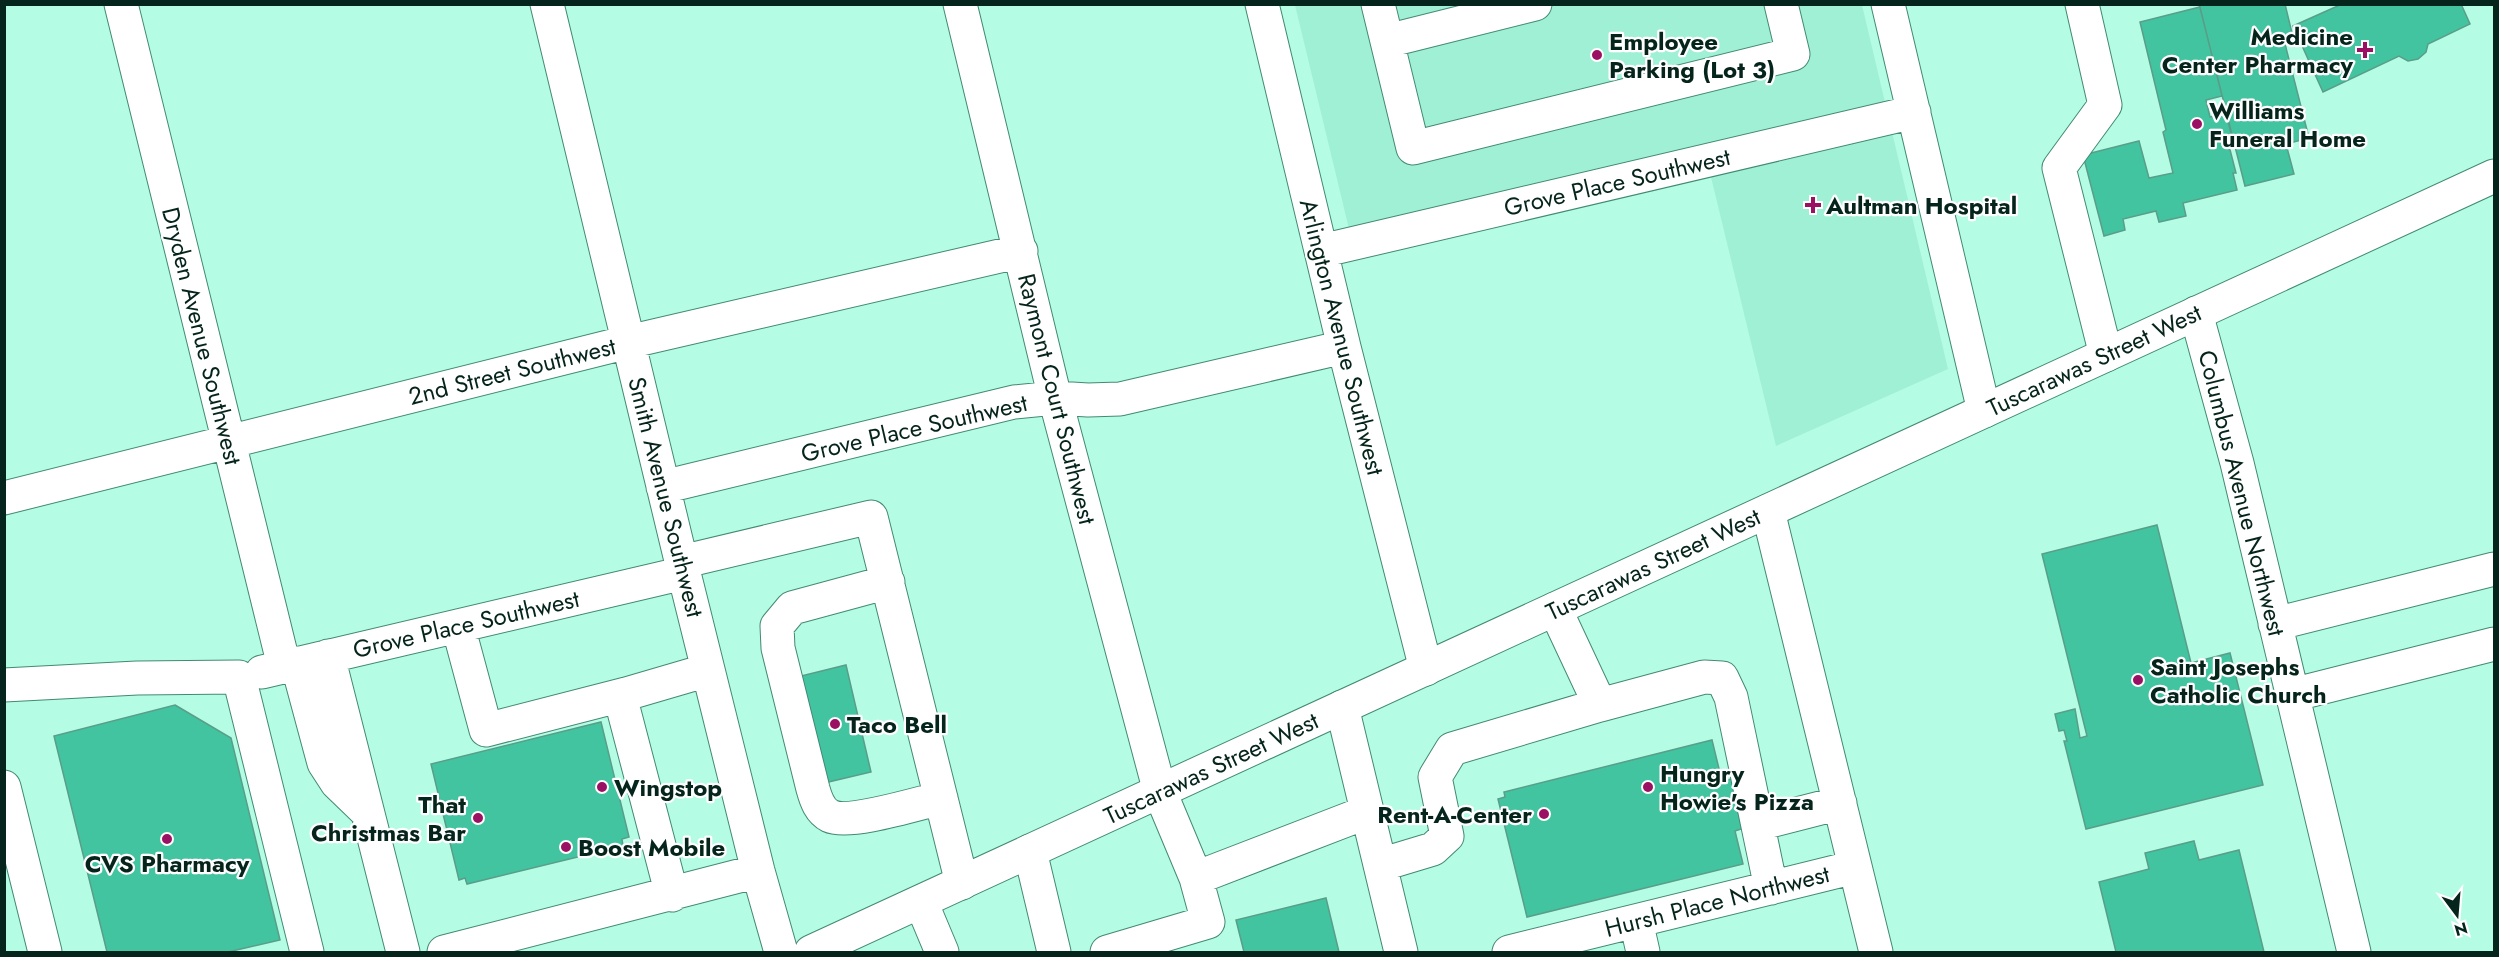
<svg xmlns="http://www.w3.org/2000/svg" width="2499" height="957" font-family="Jost,sans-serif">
<rect width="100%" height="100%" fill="#b4fce3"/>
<!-- built -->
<path fill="#9ff0d5" d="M1295,5H1862L1948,369L1776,446L1704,148L1350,233Z"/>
<!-- building -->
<path fill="#43c4a1" stroke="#599e88" stroke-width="1.5" d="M2199,4H2285L2292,33L2283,36L2309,138L2286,144L2294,174L2245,186Z
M2342,4H2461L2470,24L2428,44L2426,52L2418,59L2408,61L2399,56L2323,92L2293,26Z
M2200,7L2222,96L2206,100L2210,117L2226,113L2232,138H2227L2236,173H2233L2237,190L2183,203L2186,216L2159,222L2156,211L2123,219L2125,230L2104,236L2083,155L2139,141L2149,178L2173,173L2163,132L2166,130L2140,22Z
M2157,525L2191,663L2230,653L2263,785L2086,829L2064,741H2067L2064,730L2059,731L2055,714L2075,709L2080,738L2087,736L2042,554Z
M846,665L871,772L824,783L797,677Z
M175,705L231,738L280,940L228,952H107L54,736Z
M601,722L629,837L622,839L623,846L467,884L465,878L459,880L431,764Z
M1712,740L1722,781L1732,779L1744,828L1735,831L1743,864L1527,917L1498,799L1505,797L1504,792Z
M2194,841L2199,860L2239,850L2264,952H2116L2099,882L2149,869L2145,853Z
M1326,898L1339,952H1244L1236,920Z"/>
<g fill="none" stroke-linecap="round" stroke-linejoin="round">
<!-- minor casing -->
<g stroke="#438974" stroke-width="35">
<path id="minor" d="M121,4L284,666
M547,4L684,573L758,871L781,952
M960,4L1055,398L1160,792L1196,878L1208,922L1107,952
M1262,4L1344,347L1426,669
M1378,4L1413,148L1793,54L1781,4
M1888,4L1984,411
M2082,4L2105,105L2059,168L2106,355
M1387,41L1535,4
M1321,251L1914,112
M2196,313L2237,463L2354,952
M663,487L1014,402L1055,398L1088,400L1120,399L1344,347
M4,498L628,342L1021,251
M1768,511L1876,952
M681,562L871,517L962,883
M888,582L792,608L777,626L778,648L813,789C816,800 820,811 830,816C849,825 919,803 941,798
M2275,624L2494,569
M458,626L486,730L626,694L708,670
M328,656L403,952
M297,663L324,763L337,783L367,812
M262,672L684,573
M4,685L137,678L239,677L307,952
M2292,695L2494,644
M620,696L672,895
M1600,705L1704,677L1722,678L1731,697L1771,888
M1342,707L1401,952
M4,787L45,952
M1758,824L1840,803
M1030,851L1054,952
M1380,865L1433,849L1447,836L1435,777L1452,749L1600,705L1555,609
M1196,878L1367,812
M921,902L942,952
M1636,921L1643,952
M444,952L758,871
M1509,952L1855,867"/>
</g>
<!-- major casing -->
<g stroke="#438974" stroke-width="35">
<path id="major" d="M811,952L2494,176"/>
</g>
<!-- minor -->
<use href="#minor" stroke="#fff" stroke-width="33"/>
<!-- major -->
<use href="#major" stroke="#fff" stroke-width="33"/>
</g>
<!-- markers -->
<g fill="#9a1163" stroke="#fff" stroke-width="2">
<path d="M2362 41h6v6h6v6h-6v6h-6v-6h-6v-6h6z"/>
<circle cx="1597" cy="55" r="6"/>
<circle cx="2197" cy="124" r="6"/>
<path d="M1810 196h6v6h6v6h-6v6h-6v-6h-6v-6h6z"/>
<circle cx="2138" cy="680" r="6"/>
<circle cx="835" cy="724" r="6"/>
<circle cx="602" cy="787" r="6"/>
<circle cx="1648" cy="787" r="6"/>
<circle cx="1544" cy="814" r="6"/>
<circle cx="478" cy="818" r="6"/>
<circle cx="167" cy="839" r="6"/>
<circle cx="566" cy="847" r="6"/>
</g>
<g text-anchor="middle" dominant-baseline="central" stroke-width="4.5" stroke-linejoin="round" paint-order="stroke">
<!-- poi labels -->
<g font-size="24" font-weight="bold" fill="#05241b" stroke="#fff" text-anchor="start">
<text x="2353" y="36" text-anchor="end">Medicine<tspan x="2353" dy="28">Center Pharmacy</tspan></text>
<text x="1609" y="41">Employee<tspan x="1609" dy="28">Parking (Lot 3)</tspan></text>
<text x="2209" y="110">Williams<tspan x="2209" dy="28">Funeral Home</tspan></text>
<text x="1826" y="205">Aultman Hospital</text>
<text x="2150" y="666">Saint Josephs<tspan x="2150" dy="28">Catholic Church</tspan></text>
<text x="847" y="724">Taco Bell</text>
<text x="1660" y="773">Hungry<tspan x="1660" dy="28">Howie's Pizza</tspan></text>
<text x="614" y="787">Wingstop</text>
<text x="466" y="804" text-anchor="end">That<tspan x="466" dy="28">Christmas Bar</tspan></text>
<text x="1532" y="814" text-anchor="end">Rent-A-Center</text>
<text x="578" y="847">Boost Mobile</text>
<text x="167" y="863" text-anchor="middle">CVS Pharmacy</text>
</g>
<!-- street labels -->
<g font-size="24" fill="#05241b" stroke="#fff">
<text transform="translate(1617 182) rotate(-13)">Grove Place Southwest</text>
<text transform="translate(202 336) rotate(76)">Dryden Avenue Southwest</text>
<text transform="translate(1342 337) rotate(76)">Arlington Avenue Southwest</text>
<text transform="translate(2094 360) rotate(-25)">Tuscarawas Street West</text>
<text transform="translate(512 371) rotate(-14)">2nd Street Southwest</text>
<text transform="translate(1057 399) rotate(76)">Raymont Court Southwest</text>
<text transform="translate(914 428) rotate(-13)">Grove Place Southwest</text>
<text transform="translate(2242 493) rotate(76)">Columbus Avenue Northwest</text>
<text transform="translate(666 497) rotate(76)">Smith Avenue Southwest</text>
<text transform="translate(1653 564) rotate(-25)">Tuscarawas Street West</text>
<text transform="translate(466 624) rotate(-13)">Grove Place Southwest</text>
<text transform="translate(1211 768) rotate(-25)">Tuscarawas Street West</text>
<text transform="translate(1717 901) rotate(-14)">Hursh Place Northwest</text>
</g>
</g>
<!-- border -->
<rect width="2499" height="957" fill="none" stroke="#05241b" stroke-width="12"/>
<!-- north arrow -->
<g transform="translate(2457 915) rotate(164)" stroke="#ffffff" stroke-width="4.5" paint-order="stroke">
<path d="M0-4.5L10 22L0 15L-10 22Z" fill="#05241b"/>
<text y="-9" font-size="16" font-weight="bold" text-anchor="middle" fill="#05241b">N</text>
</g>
</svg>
